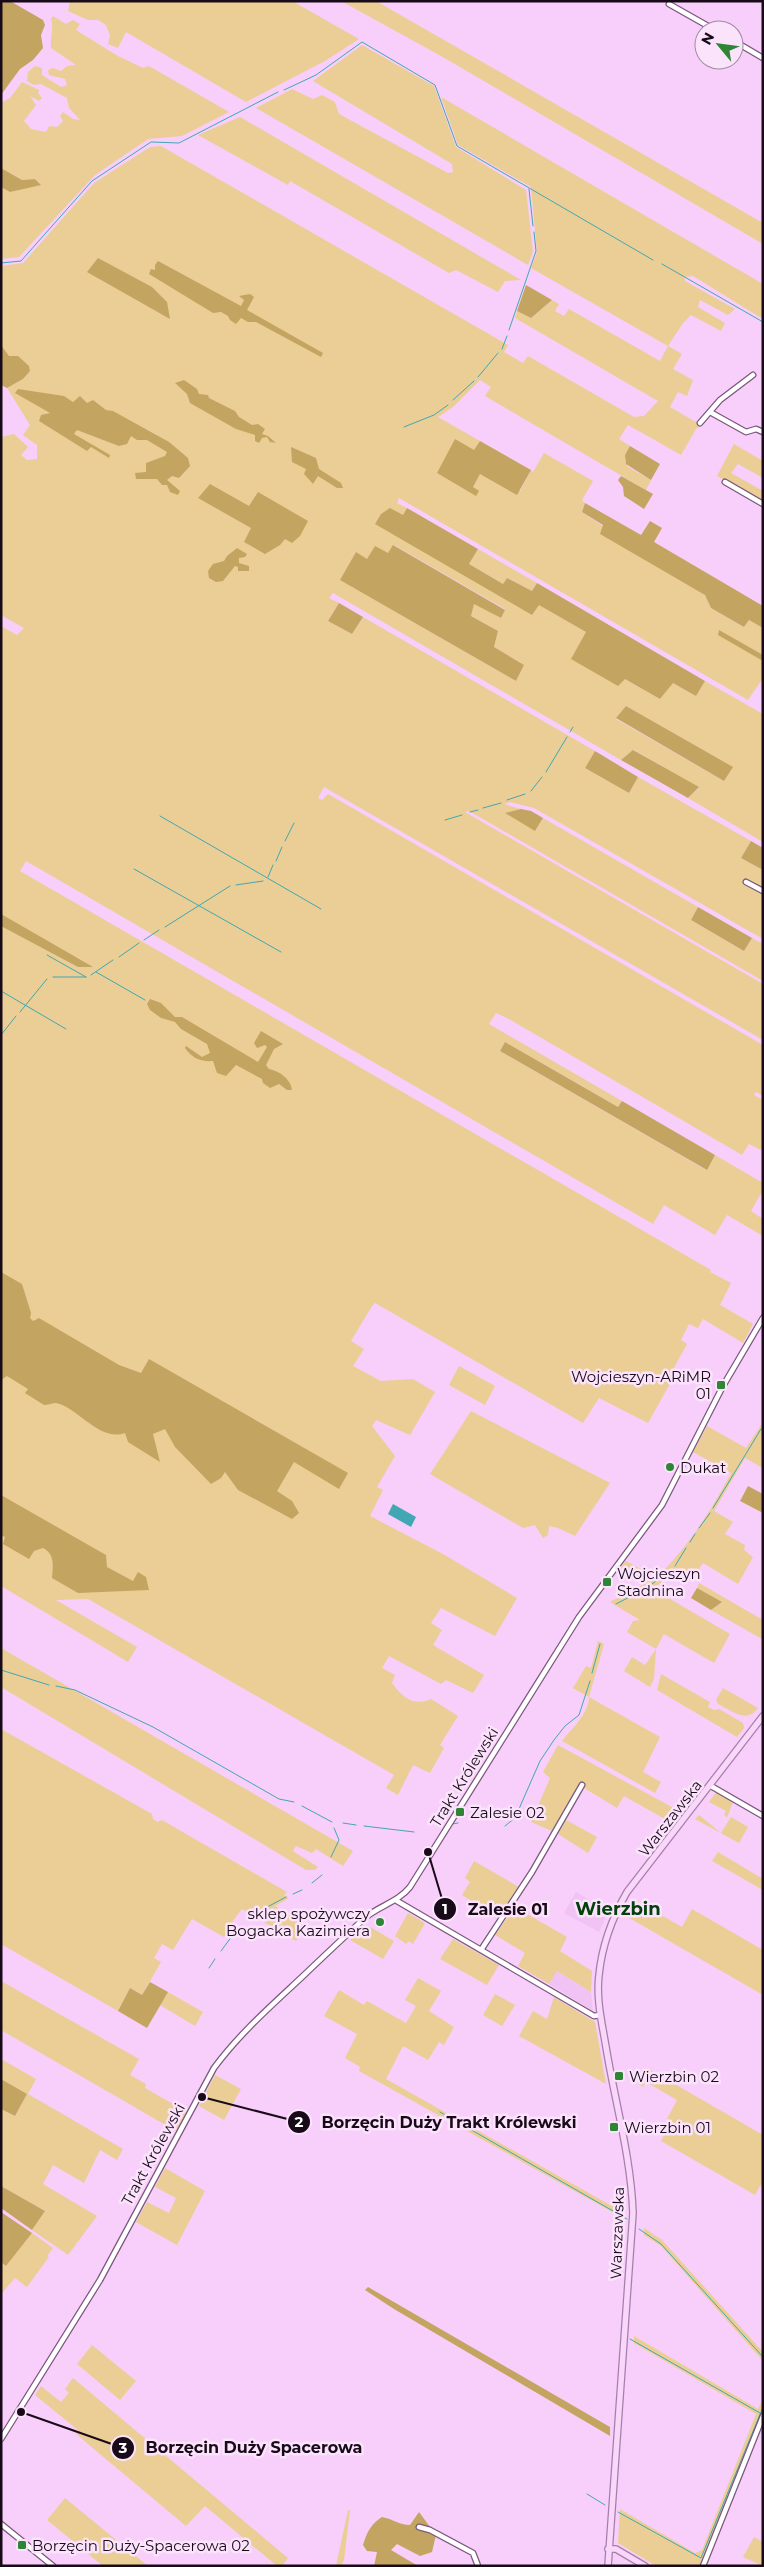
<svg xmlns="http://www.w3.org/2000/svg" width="764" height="2567" font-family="Montserrat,sans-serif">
<rect width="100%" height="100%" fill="#f7cffa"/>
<!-- built -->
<path fill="#f1c3f4" d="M576,1892L609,1911L599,1932L564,1913Z
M557,1971L591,1992L593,2011L549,1984Z"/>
<!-- green -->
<path fill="#eace95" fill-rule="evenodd" d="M70,1H292L359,39L325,61L246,102L126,32L118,48L108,44L110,36L106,25L98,20H88L68,11Z
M341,1H376L763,223V244L441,56Z
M53,16L66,24L73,20L80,24L76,30L118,56L143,68L149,66L229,112L182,136L148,139L95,175L19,257L1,259V187L10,192L40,184L35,179L22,180L1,168V103L10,98L22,82L39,90L38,93L42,98L39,101L30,96L36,105L24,121L31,129L46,132L49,126L57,127L63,121L60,116L63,112L73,119L80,120L69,108L67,98L41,84L34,85L27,81L28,72L35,66L42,68V75L61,87L67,85L65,79L49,75L48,70L53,68L61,71L67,66L76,65L51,48C50,39 54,27 51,19Z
M362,45L434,86L456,147L526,190L533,252L528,265L256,108L292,89L313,99L322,95L335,102L339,114L448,173L453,172L452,164L313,81Z
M441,97L763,284V319L693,276L684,277L685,281L735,309L728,315L700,300L698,307L725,323L721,331L691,315L683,323L668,346L682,354L673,369L693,380L687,396L678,392L670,407L701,425L696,429L681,455L628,425L619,439L630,446L625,460L628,467L651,480L646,490L485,396L491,387L480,380L453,407L438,417L480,441L474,451L473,487L480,474L520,491L531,470L533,472L544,453L593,481L582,500L585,503L582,512L705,595L711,608L744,627L749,620L763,628V678L748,700L399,498L397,503L407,508L403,515L532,615L538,604L586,632L625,679L660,699L673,682L696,696L705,681L763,714V842L688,798L699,788L634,750L621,760L333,593L329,598L339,603L328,621L352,634L363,617L595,751L585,768L629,793L638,777L751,841L741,858L763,870V939L534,808L510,802L504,804L521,809L506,813L536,830L543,818L698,907L691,920L744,951L752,938L763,944V981L469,811L465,812L763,984V1040L324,787L318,798L322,800L328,794L763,1045V1096L756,1092L754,1095L763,1100V1151L749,1144L742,1155L507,1018L496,1013L489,1024L622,1101L618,1107L505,1042L500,1051L706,1170L715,1155L763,1183V1190L751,1211L763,1219V1236L727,1215L715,1235L664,1205L653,1224L26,861L20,871L711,1270L710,1272L731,1283L720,1305L753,1324L743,1343L703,1319L698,1328L689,1324L681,1340L687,1344L669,1377L672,1380L648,1423L599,1398L583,1423L375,1303L372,1306L351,1341L364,1349L353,1366L381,1381L413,1379L435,1392L410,1435L376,1420L372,1426L395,1456L377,1487L383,1490L370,1516L443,1554L517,1598L495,1636L441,1608L431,1623L442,1630L433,1645L484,1675L473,1693L446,1680L441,1684L389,1656L382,1668L395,1675L392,1683C402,1697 414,1707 431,1699L458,1716L440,1745L444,1748L430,1773L413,1765L398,1795L386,1788L394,1775L88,1599L56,1600L137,1647L128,1662L1,1586V626L17,635L24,628L1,615V437L14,434L28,447L21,455L27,460L37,459V445L23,435L30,425L7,388L23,379L30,371L29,366L9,357L1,345V266L23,263L94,183L150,147L161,146L508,345L504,352L523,363L528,356L634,417L644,416L658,401L515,318L517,311L531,318L552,300L559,304L555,311L564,316L569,309L660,361L668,346L531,268L537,252L531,187L458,145ZM394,545L505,609L501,618L474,603L471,616L498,631L494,647L524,665L516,681L341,580L356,552L367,560L388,553ZM626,706L732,767L724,781L616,719Z
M240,117L521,280L505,281L498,292L456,270L449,273L290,181L288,185L198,135Z
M734,444L763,461V478L738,464L731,473L763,491V502L717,476Z
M478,549L537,583L532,591L507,578L503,584L469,564Z
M459,1366L495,1386L485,1405L449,1385Z
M471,1411L610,1483L575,1536L558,1528L549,1526L548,1535L543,1538L535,1525L523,1528L430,1474Z
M763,1422V1468L745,1458L714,1511L733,1522L725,1534L745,1545L744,1550L753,1557L738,1584L703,1563L692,1579L676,1570L653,1589L730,1634L714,1663L664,1634L656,1649L654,1679L650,1687L624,1671L632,1657L645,1665L656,1649L627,1632L633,1621L640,1620L610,1602L644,1584L619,1570L626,1561L656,1577C684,1554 714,1506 731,1473L693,1452L707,1426L746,1448Z
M699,1583L763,1620L762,1639L711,1610L721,1603L697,1588Z
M598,1641L604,1644L589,1697L660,1737L643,1772L661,1782L655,1793L562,1741C573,1727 588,1715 589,1697L573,1688L586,1666L591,1668Z
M1,1648L353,1851L343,1866L316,1849L312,1853L296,1846L293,1851L318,1867L315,1870H306L1,1687Z
M661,1674L710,1702L708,1707L714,1710L719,1709L743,1723L744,1728L737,1737L657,1690Z
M723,1688L758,1708C746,1724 733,1711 718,1704L716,1700Z
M1,1729L152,1814L153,1819L157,1822L162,1820L287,1892L284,1895L289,1898L275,1906L307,1926L296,1941L242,1909L232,1922L235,1924L224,1937L192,1919L173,1950L162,1944L154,1958L161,1962L142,1995L130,1988L118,2011L1,1944Z
M558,1745L681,1812L672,1823L624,1796L617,1808L584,1788L582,1783L552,1831L531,1822L550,1778L543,1772Z
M716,1792L733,1802L727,1818L724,1814L726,1811L709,1802Z
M699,1815L721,1833L731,1817L748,1827L739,1843L695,1819Z
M566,1820L597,1837L588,1853L558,1834Z
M718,1852L763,1879V1890L712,1861Z
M474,1861L519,1887L509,1904L498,1917L462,1895L470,1882L465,1878Z
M633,1899L682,1927L692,1909L763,1950V1995L624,1915Z
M515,1907L567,1937L560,1951L592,1971L591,1992L557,1971L549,1984L518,1966L525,1953L495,1935Z
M408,1913L425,1923L413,1944L409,1941L406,1944L395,1936Z
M367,1925L394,1941L383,1959L350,1940Z
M453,1939L499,1965L487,1985L440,1959Z
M418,1978L441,1991L429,2011L454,2027L444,2045L439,2042L428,2060L403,2046L386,2079L619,2210L625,2214V2219L359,2071L360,2067L345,2058L357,2034L324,2016L339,1990L364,2005L367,2001L406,2023L416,2006L405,2000Z
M1,1981L139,2059L130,2075L146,2084L145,2088L187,2112L176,2131L1,2030Z
M168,1992L203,2012L195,2026L160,2005Z
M495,1994L515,2005L502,2026L483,2015Z
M554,1997L595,2022L606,2084L519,2036L533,2011L547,2019Z
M1,2059L36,2079L28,2094L123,2149L117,2160L100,2150L84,2183L53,2165L43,2184L97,2216L68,2255L32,2230L45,2211L1,2186V2109L15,2116L27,2094L1,2079Z
M647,2068L763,2135V2181L755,2195L661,2141L671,2122L667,2119L677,2100L646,2082L643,2087L638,2084Z
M215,2075L241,2089L224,2120L199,2106Z
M165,2168L205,2191L177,2245L136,2222L147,2202L169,2213L176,2198L155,2187Z
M644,2228L662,2240L763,2352V2361L661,2246L644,2235Z
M32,2233L53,2248L47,2256L49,2257L27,2287L15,2278L1,2294V2262L6,2266Z
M634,2336L758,2409L763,2399V2411L701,2566H656L618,2543L620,2509L695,2553L702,2550L756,2414L634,2343Z
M92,2345L136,2381L120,2400L77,2364Z
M73,2378L288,2558L282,2566H277L205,2506L186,2526L76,2434L79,2431L35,2395L41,2386L61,2402L69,2393L65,2389Z
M65,2498L148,2566H103L47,2520Z
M348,2510H350L344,2560L341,2566H336Z
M754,2537L763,2542V2566L743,2557Z"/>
<!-- forest -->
<path fill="#c4a461" d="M1,1H10L43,20L45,25L41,35L43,48L33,60L20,69L1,95Z
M1,168L22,180L35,179L41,185L10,192L1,187Z
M98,258L152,287L167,302L170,319L87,272Z
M158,261L241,306L244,300L239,296L250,294L254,297L247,310L323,353L321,357L256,322H248L241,318L236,324L230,320L228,316L221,312L213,313L149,274L151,269L155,270V265Z
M526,285L552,300L531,318L517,311Z
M1,345L9,356H18L29,366L30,371L23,379L7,388L1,385Z
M184,380L197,389L199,394L208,395L209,398L235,411L239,417L252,425L258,424L265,429L262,434L268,436L276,443L270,442L267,437L262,438L259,443L255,441V435L236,429L190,403L187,394L175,383Z
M18,389L64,396L73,402L80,396L87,403L93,400L106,410L113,411L169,442L188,458L190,466L179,478L172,476L167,480L180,491L178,495L170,492L167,485H162L157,479H136L135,473L146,472V463L165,456L167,452L147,440H137L131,436L127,444L119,446L77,430L74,434L110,455L109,458L91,447L87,451L39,421L41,415L50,413L15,393Z
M455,439L474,450L480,441L531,470L517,495L480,474L473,487L479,491L476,496L437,473Z
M630,446L660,464L651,480L626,464L625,455Z
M291,447L316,458L319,469L341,483L343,488H337L318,476L313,484L304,474L306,469L292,462Z
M621,476L653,494L644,509L624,496L623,487L618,480Z
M210,484L249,506L258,492L308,521L300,536L292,543L285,539L280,545L265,554L244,542L251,528L198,498Z
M585,503L641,535L650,521L662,528L654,542L763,606V628L749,620L744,627L711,608L705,595L600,534L603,525L582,512Z
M390,508L403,515L407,508L478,549L469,564L503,584L507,578L532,591L537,583L705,681L696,696L673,683L660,699L625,679L618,686L571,659L586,632L539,605L532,615L375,524L381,514Z
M393,545L505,610L501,618L474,604L471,616L498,631L494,647L524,665L516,681L340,580L356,552L367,559L375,546L388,553Z
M237,548L247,554L245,557L239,558V563L249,566V571H238V567L235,566L223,581L216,582L209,578L208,571L213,564L224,561L227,556Z
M339,603L363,617L352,634L328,621Z
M719,630L763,655V661L718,635Z
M626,706L733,767L724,781L616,718Z
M633,750L699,787L688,798L621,760Z
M595,751L638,777L629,793L585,768Z
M521,809L531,811L543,818L535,831L505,813Z
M751,841L763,848V870L741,858Z
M698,907L752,938L744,951L691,920Z
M1,914L93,967H78L1,926Z
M150,999L161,1003L175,1017H182L258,1062L267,1047L265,1045L257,1048L254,1043L261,1031L283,1044L274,1049L266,1065L269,1069C279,1071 291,1079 292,1090H287L279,1084L270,1088L263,1083L262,1079L236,1065L226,1076L217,1073L213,1061C200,1062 192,1058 185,1048L186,1046L202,1057L210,1053L207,1044L181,1029L175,1022L161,1018L150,1010L147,1004Z
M505,1042L618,1107L622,1101L715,1155L707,1170L500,1051Z
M1,1272L22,1284L31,1313L30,1318L33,1321L39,1318L119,1365L141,1373L149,1359L348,1473L339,1489L294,1462L277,1491L292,1501L299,1513L292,1519L238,1490L225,1472L221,1478L211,1484L175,1447L165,1429L153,1434L160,1462L128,1442L125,1433C99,1442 79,1408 56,1403C53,1403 48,1405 44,1405L25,1393L28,1389L7,1376L1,1380Z
M748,1486L763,1494V1513L740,1501Z
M1,1495L106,1555L107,1567L133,1581L138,1572L146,1577L149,1590L78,1593L52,1578C53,1565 55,1554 43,1548L34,1551L29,1559L3,1544L5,1537L1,1535Z
M697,1588L722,1602L711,1610L691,1598Z
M150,1982L168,1992L147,2028L118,2011L130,1988L142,1995Z
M1,2079L27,2094L15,2116L1,2109Z
M1,2186L45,2211L32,2230L1,2208Z
M1,2212L32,2233L6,2266L1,2262Z
M368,2287L610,2427V2436L394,2309L365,2290Z
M419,2512L436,2535L432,2552L420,2556L397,2544L391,2550L418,2566H374L377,2552L367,2551L363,2545C367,2532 371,2524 382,2517C393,2519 399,2525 410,2525Z"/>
<!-- water -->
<path fill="#42a7b2" d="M393,1504L416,1517L411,1527L388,1514Z"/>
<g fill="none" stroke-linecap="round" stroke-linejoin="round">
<!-- stream -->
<path stroke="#42a7b2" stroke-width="1" d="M284,90L316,75L362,42L435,85L457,146L653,260
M529,189L533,226
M1,263L21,261L92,181L151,142L179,143L278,92
M662,264L763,322
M509,330L536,251L534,232
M502,349L507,336
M478,377L498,353
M453,400L474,381
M404,427L434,415L448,405
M570,732L573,727
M546,772L567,737
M531,791L542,777
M507,800L525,794
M483,808L501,803
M470,812L478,810
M160,816L321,909
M445,820L462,815
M285,841L294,823
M276,861L282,847
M134,869L281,952
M268,877L273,865
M236,885L263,881
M165,927L230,886
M144,940L159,930
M47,955L86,977
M119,957L139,943
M96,972L145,1000
M91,975L113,960
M53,977H86
M1,991L66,1029
M20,1012L47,979
M1,1035L16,1016
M713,1508L761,1429
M699,1528L710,1513
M690,1542L695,1534
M675,1566L686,1548
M652,1584L670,1571
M616,1604L645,1589
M1,1670L49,1685
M592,1673L600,1644
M56,1686L75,1690L153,1727L279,1799L294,1802
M302,1806L332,1822
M343,1823L356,1825
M452,1824L458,1823
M364,1826L414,1832
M505,1826L515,1818L540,1761L554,1740L565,1726L579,1715L590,1681
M331,1857L339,1840L334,1828
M312,1883L322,1875
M293,1894L302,1890
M258,1912L286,1897
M221,1951L238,1928
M209,1968L215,1959
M440,2112L627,2219
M639,2229L661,2244L763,2357
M630,2339L760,2413
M587,2494L605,2505
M618,2512L701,2558L763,2407"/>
<!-- minor casing -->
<g stroke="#7a577d" stroke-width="7">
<path id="minor" d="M669,4L715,30
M734,41L763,58
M710,412L746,432L756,429L763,432
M700,423L720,400L753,375
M725,482L763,504
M746,882L763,891
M711,1786L763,1816
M397,1901L594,2016L600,2015
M481,1950L532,1872L582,1785
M1,2439L100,2280L214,2068C240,2033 271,2006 302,1977C323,1957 344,1937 366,1917C381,1905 398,1902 410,1887L579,1617L662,1505L723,1386L763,1318
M1,2524L53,2566
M419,2527L430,2530L473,2553L478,2566
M703,2566L763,2416"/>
</g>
<!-- major casing -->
<g stroke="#a77eaa" stroke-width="8">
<path id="major" d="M608,2549H616L645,2566
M608,2566L633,2213C631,2157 615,2102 606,2047C602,2023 596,1999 599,1975C602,1945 612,1918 627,1892L763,1716"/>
</g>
<!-- minor -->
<use href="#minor" stroke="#fff" stroke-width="4.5"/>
<!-- major -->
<use href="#major" stroke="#f8d7fb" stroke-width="5.5"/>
</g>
<!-- markers -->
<g fill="#2e8534" stroke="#fbe3fc" stroke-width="2">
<rect x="716" y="1380" width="10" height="10" rx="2.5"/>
<circle cx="670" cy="1467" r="5"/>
<rect x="602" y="1577" width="10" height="10" rx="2.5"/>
<rect x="455" y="1807" width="10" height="10" rx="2.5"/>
<circle cx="380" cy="1922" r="5"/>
<rect x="614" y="2071" width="10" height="10" rx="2.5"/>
<rect x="609" y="2122" width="10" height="10" rx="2.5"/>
<rect x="17" y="2540" width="10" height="10" rx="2.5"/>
</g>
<g text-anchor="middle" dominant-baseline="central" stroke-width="5" stroke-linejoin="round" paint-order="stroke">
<!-- poi labels -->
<g font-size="15" fill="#180a19" stroke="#fbe3fc" text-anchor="start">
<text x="711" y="1376" text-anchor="end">Wojcieszyn-ARiMR<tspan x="711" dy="17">01</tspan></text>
<text x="680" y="1467">Dukat</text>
<text x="617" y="1573">Wojcieszyn<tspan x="617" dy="17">Stadnina</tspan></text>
<text x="470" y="1812">Zalesie 02</text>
<text x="370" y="1913" text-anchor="end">sklep spożywczy<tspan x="370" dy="17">Bogacka Kazimiera</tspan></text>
<text x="629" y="2076">Wierzbin 02</text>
<text x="624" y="2127">Wierzbin 01</text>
<text x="32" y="2545">Borzęcin Duży-Spacerowa 02</text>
</g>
<!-- street labels -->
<g font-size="15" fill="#180a19" stroke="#fbe3fc">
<text transform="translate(464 1777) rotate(-58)">Trakt Królewski</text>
<text transform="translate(670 1818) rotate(-52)">Warszawska</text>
<text transform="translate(153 2154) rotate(-61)">Trakt Królewski</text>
<text transform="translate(617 2233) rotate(-88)">Warszawska</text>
</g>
<!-- quarter labels -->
<g font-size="18" font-weight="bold" fill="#04400b" stroke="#fbe3fc">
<text x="618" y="1909">Wierzbin</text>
</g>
</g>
<!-- callouts -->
<path fill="none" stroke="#180a19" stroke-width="2" d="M428 1852L445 1909M202 2097L299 2122M21 2412L123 2448"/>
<g fill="#180a19" stroke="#fbe3fc" stroke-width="2">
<circle cx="428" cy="1852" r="5"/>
<circle cx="202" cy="2097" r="5"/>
<circle cx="21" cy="2412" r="5"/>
<circle cx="445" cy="1909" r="12"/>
<circle cx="299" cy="2122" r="12"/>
<circle cx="123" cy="2448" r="12"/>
</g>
<g font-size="15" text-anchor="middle" font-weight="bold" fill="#fff">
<text x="445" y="1914">1</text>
<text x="299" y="2127">2</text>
<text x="123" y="2453">3</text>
</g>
<g font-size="16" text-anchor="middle" font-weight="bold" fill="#180a19" stroke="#fbe3fc" stroke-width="5" stroke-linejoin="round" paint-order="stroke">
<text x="508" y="1915">Zalesie 01</text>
<text x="449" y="2128">Borzęcin Duży Trakt Królewski</text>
<text x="254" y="2453">Borzęcin Duży Spacerowa</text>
</g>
<!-- border -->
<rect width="764" height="2567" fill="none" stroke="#180a19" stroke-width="5"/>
<!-- north arrow -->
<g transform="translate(719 45) rotate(299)"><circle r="24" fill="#fbe3fc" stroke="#a08ca1"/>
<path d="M0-4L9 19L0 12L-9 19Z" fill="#2e8534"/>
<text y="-8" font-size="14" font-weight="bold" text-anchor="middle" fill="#180a19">N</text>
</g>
</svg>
